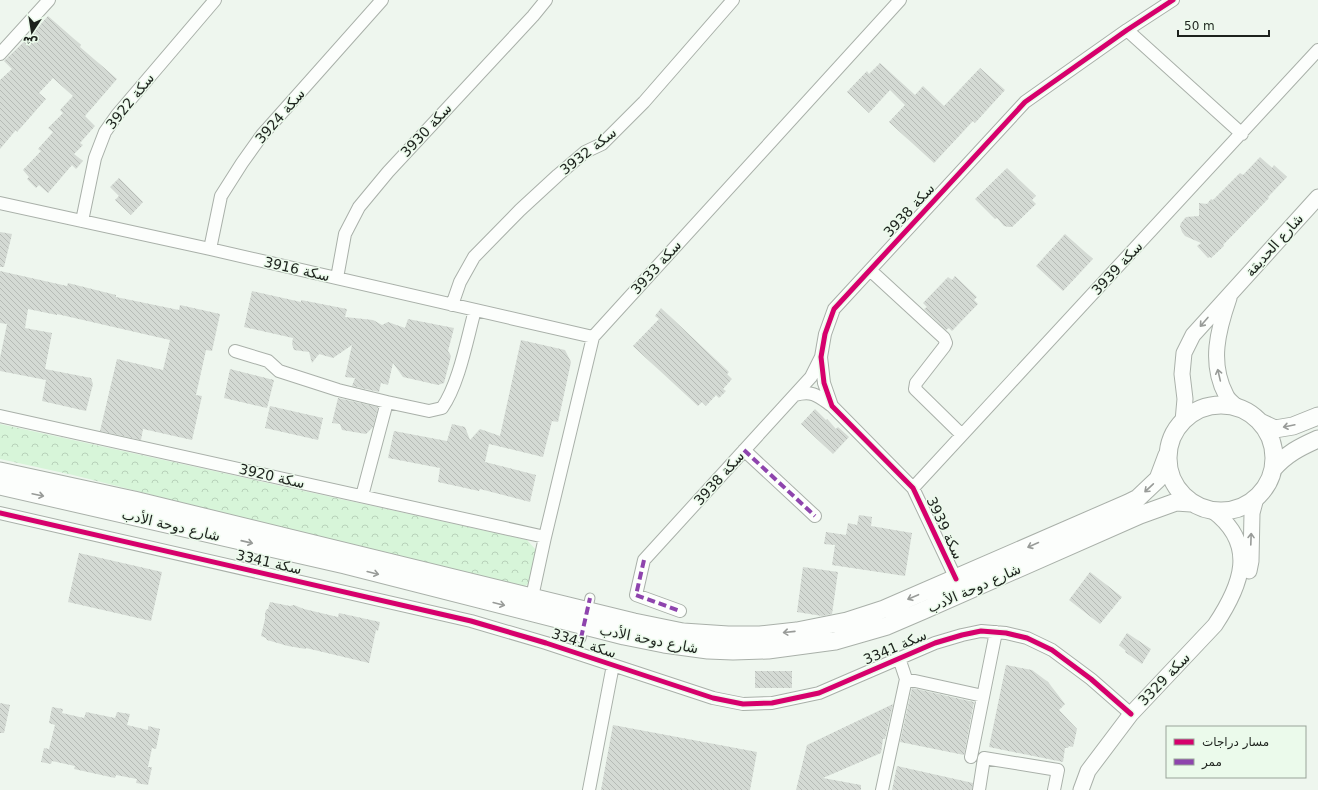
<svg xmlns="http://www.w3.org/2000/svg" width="1318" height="790" font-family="'DejaVu Sans','Noto Sans Arabic',sans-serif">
<defs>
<pattern id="park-crowns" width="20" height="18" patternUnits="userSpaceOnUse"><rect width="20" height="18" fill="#d7f5d9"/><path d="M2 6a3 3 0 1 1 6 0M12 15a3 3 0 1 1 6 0" fill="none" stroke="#b8d2ba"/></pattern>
<pattern id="building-back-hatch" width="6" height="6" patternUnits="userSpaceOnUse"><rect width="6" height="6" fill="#d4dad4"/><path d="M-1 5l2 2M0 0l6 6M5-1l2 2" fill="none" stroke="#b6bbb6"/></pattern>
</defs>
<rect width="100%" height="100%" fill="#eef6ee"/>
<!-- park -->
<path fill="url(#park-crowns)" d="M0,424L527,540L536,550L532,573L528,584L522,588L73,475L0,459Z"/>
<!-- building -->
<path fill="url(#building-back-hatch)" d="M48,16L81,45L80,47L117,79L85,116L95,126L80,143L83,145L74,154L83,161L76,169L72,165L48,193L39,185L36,188L27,179L29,177L23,170L41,151L38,149L53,132L48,128L63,113L60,110L73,96L53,78L39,93L46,99L17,132L16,130L0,149V80L12,69L4,61L34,32Z
M880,63L915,95L923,86L944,106L980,68L1005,90L975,123L973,121L934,163L889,122L905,105L890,90L869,113L847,92L867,71L869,74Z
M1260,157L1272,168L1274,165L1287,177L1268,197L1269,198L1223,245L1224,246L1211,258L1210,257L1208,258L1197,246L1201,243L1185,236L1182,232L1180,226L1181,223L1186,217L1199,216V203L1207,204L1211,199L1213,200L1240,173L1243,175Z
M1007,168L1036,196L1032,200L1036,204L1012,227H1009L1004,226L997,218L995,219L975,199Z
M119,178L143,202L131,215L115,200L119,196L110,187Z
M0,232L12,234L4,267H0Z
M1065,234L1093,259L1063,291L1036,266Z
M0,271L67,286L68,283L116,295V297L179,310L180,305L220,314L212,351L206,350L196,395L202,396L192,440L143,429L141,440L100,431L117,359L163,370L170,340L57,314V315L28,309L25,328L52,333L45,369L91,378L93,384L86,411L42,401L46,380L0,371V358L7,324L0,323Z
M955,276L977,297L974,300L978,304L952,331L949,328L946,330L924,309L927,307L923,303L948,277L952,280Z
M252,291L301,302V300L347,309L345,317L373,320L382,325L388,322L405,328L408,319L454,328L448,351L451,356L444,383L438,385L403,377L393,363L388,385L381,383L379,392L352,386L355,378L345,377L352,345L333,358L319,354L312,363L309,352L294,350L292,344L293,338L244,327Z
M661,308L729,372L727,374L732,379L723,389L726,391L719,398L716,395L706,406L702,402L698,406L633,346L659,319L655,316Z
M521,340L565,350L571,362L558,422L552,421L543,457L489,444L485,462L536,475L530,502L480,489L479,491L438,482L440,468L388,458L394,431L447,441L452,424L465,427L470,440L480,429L500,436Z
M230,369L274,380L267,408L224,398Z
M338,398L378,407L373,427L366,434L342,430L340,424L332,423Z
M270,406L323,418L318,440L265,428Z
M815,409L826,420L827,419L836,429L838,427L849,437L833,454L801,424Z
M859,515L872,517L871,526L912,533L905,576L832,565L835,545L824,544L826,532L846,535L848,523L857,525Z
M79,553L162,572L151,621L68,602Z
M803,567L838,572L832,614L822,616L797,612Z
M1090,572L1122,597L1100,624L1069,600Z
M270,602L290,606L294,605L304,609L338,617L339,613L380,622L378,631L376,630L369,663L306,648V649L288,646L267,640L266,638L261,636L265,619V614L266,610L268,609Z
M1127,633L1151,649L1142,664L1125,652L1126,651L1119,645Z
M1006,665L1032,670L1048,682L1065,704L1059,710L1077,729L1073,747L1069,746L1068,748H1065L1063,762L989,747Z
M755,671H792V688H755Z
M912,688L974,702L964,755L900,742Z
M0,703L10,705L4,733H0Z
M893,704L885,739H883L881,753L823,778L861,785V790H796L807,745Z
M52,707L63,709L62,713L84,718L86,712L115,718L117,712L130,714L127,725L148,730V726L160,729L156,749L152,748L148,767H152L148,785L136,783L137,779L116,775L115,778L74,769L75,766L52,761L51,764L41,762L44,748L49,749L55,725L49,723Z
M613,725L757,752L750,790H601Z
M897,766L973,783L972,790H892Z"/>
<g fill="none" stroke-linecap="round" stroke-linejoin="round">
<!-- pedestrian casing -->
<g stroke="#a9b0a9" stroke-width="11">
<path id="pedestrian" d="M581,638L590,598"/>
</g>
<!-- minor casing -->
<g stroke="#a9b0a9" stroke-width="14">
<path id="minor" d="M1127,30L1242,134
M0,54L49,0
M0,203L210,249L593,337
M82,221L95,158L105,132L117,115L215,0
M210,249L221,196L242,163L262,135L382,0
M870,270L944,338L946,343L944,347L916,383L915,389L962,435
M337,278L345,234L359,207L388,172L533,16L546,0
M452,305L460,282L474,257L520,210L558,175L585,152L602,144L644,102L733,0
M235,351L268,361L279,371L338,390L387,402
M795,395C813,390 818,396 832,406
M0,416L545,537
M744,450L815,516
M913,488L1318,50
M362,496L387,402L429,411L442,408C459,384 467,339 475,310
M0,513L471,621L546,643L713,698L743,704L772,703L819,693L935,643L962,635L981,631L1006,633L1027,638L1052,650L1091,679L1131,714
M956,579L913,488L832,406L824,383L821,357L825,334L834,309L1025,102L1127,30L1173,0
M532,597L545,537L593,337L900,0
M680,611L636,595L644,560L811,377L821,357
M906,679L983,696
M971,757L996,632
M589,790L613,665
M882,790L906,679L899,658
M979,790L984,758L1058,770L1054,790"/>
</g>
<!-- tertiary casing -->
<g stroke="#a9b0a9" stroke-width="17">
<path id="tertiary" d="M1229,298C1218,330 1209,363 1226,395C1228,400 1234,404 1238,408
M1183,421L1185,399L1182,374L1184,353L1193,335L1318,197
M1249,571L1251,561L1252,513L1256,498
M1081,790L1088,771L1131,714L1215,625C1241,586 1258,545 1213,511"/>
</g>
<!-- secondary casing -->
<g stroke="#a9b0a9" stroke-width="19">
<path id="secondary" d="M1168 458a53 53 0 1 1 106 0a53 53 0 1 1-106 0Z
M1260,422L1275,429L1293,426L1318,416
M1273,469C1286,454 1300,447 1318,439
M0,471L134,500L634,622L683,632L728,635H760L797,631L847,621L884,609L1128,503L1138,498L1158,479L1167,455
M0,486L345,565L624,636L664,644L708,650L733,651L768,650L835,641L887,626L922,611L1140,515L1176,502L1191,503"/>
</g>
<!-- pedestrian -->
<use href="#pedestrian" stroke="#fcfefc" stroke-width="9"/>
<!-- minor -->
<use href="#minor" stroke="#fcfefc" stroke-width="12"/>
<!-- tertiary -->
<use href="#tertiary" stroke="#fcfefc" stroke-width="15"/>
<!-- secondary -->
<use href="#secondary" stroke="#fcfefc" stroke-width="17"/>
<!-- quiet -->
<path stroke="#8e44ad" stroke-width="4" stroke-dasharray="8 4" stroke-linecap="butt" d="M744,450L815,516
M644,560L636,595L680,611
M581,638L590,598"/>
<!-- cycleway casing -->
<g stroke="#ebfaeb" stroke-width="8">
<path id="cycleway" d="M0,513L471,621L546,643L713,698L743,704L772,703L819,693L935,643L962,635L981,631L1006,633L1027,638L1052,650L1091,679L1131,714
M956,579L913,488L832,406L824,383L821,357L825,334L834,309L1025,102L1127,30L1173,0"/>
</g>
<!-- cycleway -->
<use href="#cycleway" stroke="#d6006c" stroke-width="5"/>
</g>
<!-- one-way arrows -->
<defs><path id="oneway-shaft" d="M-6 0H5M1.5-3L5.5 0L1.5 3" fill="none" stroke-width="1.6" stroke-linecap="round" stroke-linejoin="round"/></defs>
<g stroke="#989b98">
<use href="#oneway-shaft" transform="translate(1204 322) rotate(131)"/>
<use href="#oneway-shaft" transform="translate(1219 375) rotate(-103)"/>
<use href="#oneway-shaft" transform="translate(1289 426) rotate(168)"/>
<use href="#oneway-shaft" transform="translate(1149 488) rotate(137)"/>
<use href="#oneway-shaft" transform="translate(38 495) rotate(12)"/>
<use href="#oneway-shaft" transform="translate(1251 539) rotate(-88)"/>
<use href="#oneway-shaft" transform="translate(247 542) rotate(13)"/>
<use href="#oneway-shaft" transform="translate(1033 545) rotate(156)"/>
<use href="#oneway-shaft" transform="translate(373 573) rotate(14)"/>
<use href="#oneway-shaft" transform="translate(913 597) rotate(157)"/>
<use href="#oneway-shaft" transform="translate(499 604) rotate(14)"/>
<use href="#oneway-shaft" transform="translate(789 632) rotate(174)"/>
</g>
<g text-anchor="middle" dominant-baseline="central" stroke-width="3" stroke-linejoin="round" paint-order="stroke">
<!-- street labels -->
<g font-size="14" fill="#1d221d" stroke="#ebfaeb">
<text transform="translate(130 101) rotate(-51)">سكة 3922</text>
<text transform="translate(280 116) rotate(-49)">سكة 3924</text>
<text transform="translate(426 130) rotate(-47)">سكة 3930</text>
<text transform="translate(588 151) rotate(-38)">سكة 3932</text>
<text transform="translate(909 210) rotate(-47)">سكة 3938</text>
<text transform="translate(1274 245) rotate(-48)">شارع الحديقة</text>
<text transform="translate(656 267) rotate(-48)">سكة 3933</text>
<text transform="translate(1117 268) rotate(-47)">سكة 3939</text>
<text transform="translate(297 269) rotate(13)">سكة 3916</text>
<text transform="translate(272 476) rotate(13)">سكة 3920</text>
<text transform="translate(719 478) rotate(-48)">سكة 3938</text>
<text transform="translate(171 525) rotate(13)">شارع دوحة الأدب</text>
<text transform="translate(945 528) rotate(65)">سكة 3939</text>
<text transform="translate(269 562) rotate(13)">سكة 3341</text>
<text transform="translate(974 588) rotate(-24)">شارع دوحة الأدب</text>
<text transform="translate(649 639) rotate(11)">شارع دوحة الأدب</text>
<text transform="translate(584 643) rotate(18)">سكة 3341</text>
<text transform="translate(895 647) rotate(-23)">سكة 3341</text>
<text transform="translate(1164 679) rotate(-46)">سكة 3329</text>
</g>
</g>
<!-- legend -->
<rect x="1166" y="726" width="140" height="52" fill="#ebfaeb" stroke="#99a499"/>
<rect x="1174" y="739" width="20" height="6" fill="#d6006c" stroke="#99a499"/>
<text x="1202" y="746" font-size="12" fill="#1d221d">مسار دراجات</text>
<rect x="1174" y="759" width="20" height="6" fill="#8e44ad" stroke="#99a499"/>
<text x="1202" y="766" font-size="12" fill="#1d221d">ممر</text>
<!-- north arrow -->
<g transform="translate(32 32) rotate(192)" stroke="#ebfaeb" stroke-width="3" paint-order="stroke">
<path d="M0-3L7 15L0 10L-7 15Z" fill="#1d221d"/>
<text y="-6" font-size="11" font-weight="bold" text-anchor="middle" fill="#1d221d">ش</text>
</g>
<!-- scale -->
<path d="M1178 30v6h91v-6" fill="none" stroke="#1d221d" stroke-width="2"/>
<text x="1184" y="30" font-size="12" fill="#1d221d" stroke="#ebfaeb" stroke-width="3" paint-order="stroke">50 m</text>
</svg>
